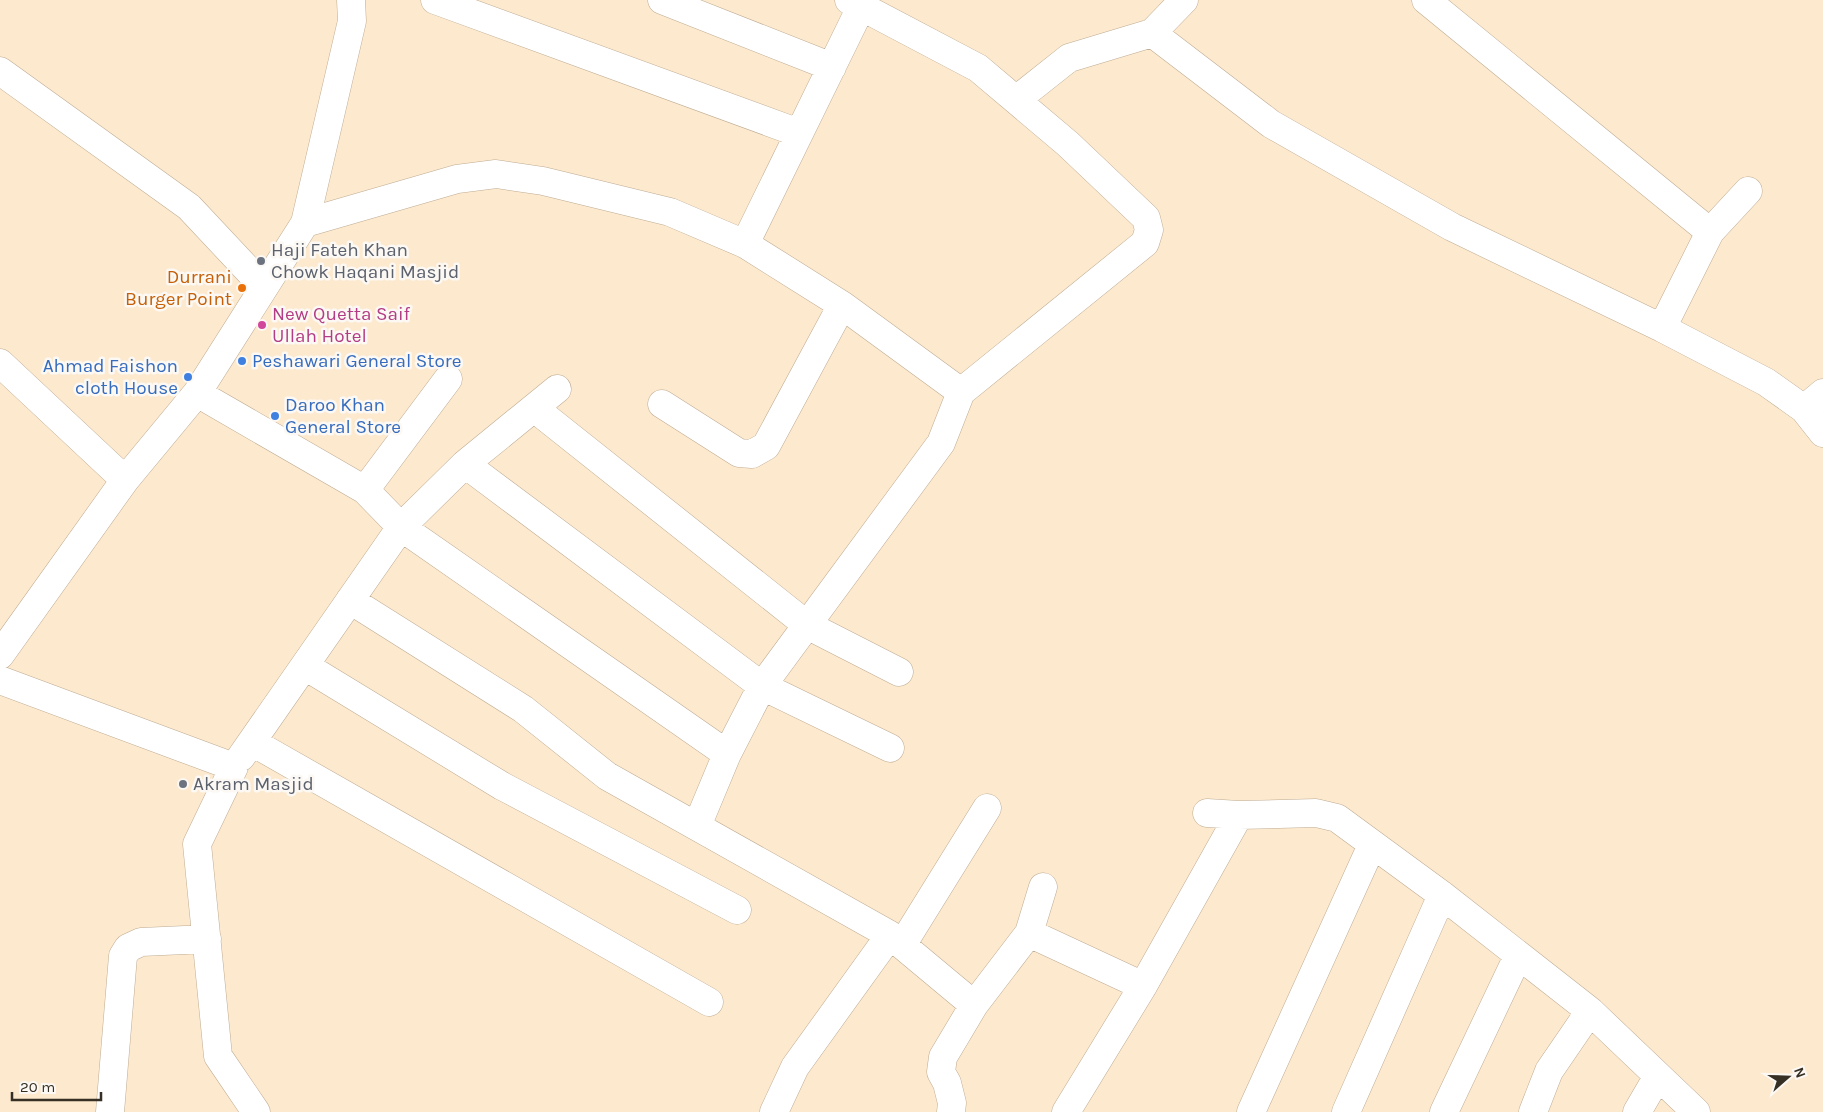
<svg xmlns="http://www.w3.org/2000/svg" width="1823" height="1112" font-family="Karla,sans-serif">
<rect width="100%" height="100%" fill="#fce9ce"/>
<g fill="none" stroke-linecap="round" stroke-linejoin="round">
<!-- minor casing -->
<g stroke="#bfac93" stroke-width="29">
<path id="minor" d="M435,0L799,133
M662,0L832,67
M1426,0L1710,232
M1152,33L1271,124L1452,227L1662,328L1766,382L1804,409L1823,433
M0,71L189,207L264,287
M1016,100L1069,58L1152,33L1184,0
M305,223L457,179L496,174L543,181L670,212L745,244L842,305L961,392
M745,244L861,7L862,0
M1662,328L1710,232L1748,191
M0,363L125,480
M197,393L365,490L401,527L727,754
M662,404L739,453L752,454L766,446L842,305
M534,408L807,625L899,672
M1804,409L1823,393
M465,464L762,686L890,748
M365,490L448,379
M350,600L523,709L607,776L890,935L974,1005
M0,655L125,480L197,393L305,223L352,21L351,0
M305,666L502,786L737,910
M0,680L234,767L197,844L218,1056L256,1112
M252,742L709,1002
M241,757L401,527L465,464L557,389
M1207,813L1239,815L1316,813L1337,818L1442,895L1590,1011L1696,1112
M697,826L727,754L762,686L941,443L961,392L1145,243L1149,230L1146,218L1068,144L978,68L849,0
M1029,933L1143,986
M902,945L987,808
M110,1112L123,956L128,948L141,942L207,939
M774,1112L795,1067L890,935
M951,1112L952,1103L947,1083L941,1072L943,1057L974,1005L1029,933L1043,887
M1066,1112L1143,986L1239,815
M1251,1112L1372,845
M1346,1112L1442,895
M1444,1112L1518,956
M1533,1112L1549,1071L1590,1011
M1637,1112L1658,1076"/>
</g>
<!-- minor -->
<use href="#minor" stroke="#fff" stroke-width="28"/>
</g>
<!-- markers -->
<g fill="#6b7280" stroke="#fcf8f3" stroke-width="2">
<circle cx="261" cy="261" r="5"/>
<circle cx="183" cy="784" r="5"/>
</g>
<circle fill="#e8710a" stroke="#fcf8f3" stroke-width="2" cx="242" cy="288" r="5"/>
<circle fill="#d1479c" stroke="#fcf8f3" stroke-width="2" cx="262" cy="325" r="5"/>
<g fill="#3f7fe0" stroke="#fcf8f3" stroke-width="2">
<circle cx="242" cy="361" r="5"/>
<circle cx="188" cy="377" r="5"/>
<circle cx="275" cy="416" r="5"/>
</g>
<g text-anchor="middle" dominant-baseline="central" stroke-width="5" stroke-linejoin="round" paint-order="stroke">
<!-- worship labels -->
<g font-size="19" fill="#5b616d" stroke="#fcf8f3" text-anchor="start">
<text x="271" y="250">Haji Fateh Khan<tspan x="271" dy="22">Chowk Haqani Masjid</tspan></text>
<text x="193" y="784">Akram Masjid</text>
</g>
<!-- food labels -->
<g font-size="19" fill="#c56008" stroke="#fcf8f3" text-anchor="end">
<text x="232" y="277">Durrani<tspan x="232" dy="22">Burger Point</tspan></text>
</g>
<!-- hotel labels -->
<g font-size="19" fill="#b23c85" stroke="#fcf8f3" text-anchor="start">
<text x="272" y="314">New Quetta Saif<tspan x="272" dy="22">Ullah Hotel</tspan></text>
</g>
<!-- shop labels -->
<g font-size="19" fill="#366cbe" stroke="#fcf8f3" text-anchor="start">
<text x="252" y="361">Peshawari General Store</text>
<text x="178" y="366" text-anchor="end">Ahmad Faishon<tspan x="178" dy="22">cloth House</tspan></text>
<text x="285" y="405">Daroo Khan<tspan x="285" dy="22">General Store</tspan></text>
</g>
</g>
<!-- north arrow -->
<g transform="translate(1788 1077) rotate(70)" stroke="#fcf8f3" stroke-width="4" paint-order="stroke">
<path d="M0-4L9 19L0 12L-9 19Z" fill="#362f24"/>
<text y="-8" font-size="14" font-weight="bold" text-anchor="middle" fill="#362f24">N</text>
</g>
<!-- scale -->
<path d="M12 1092v8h89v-8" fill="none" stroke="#362f24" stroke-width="2.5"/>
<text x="20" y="1092" font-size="15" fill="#362f24" stroke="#fcf8f3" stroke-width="4" paint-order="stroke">20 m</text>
</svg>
